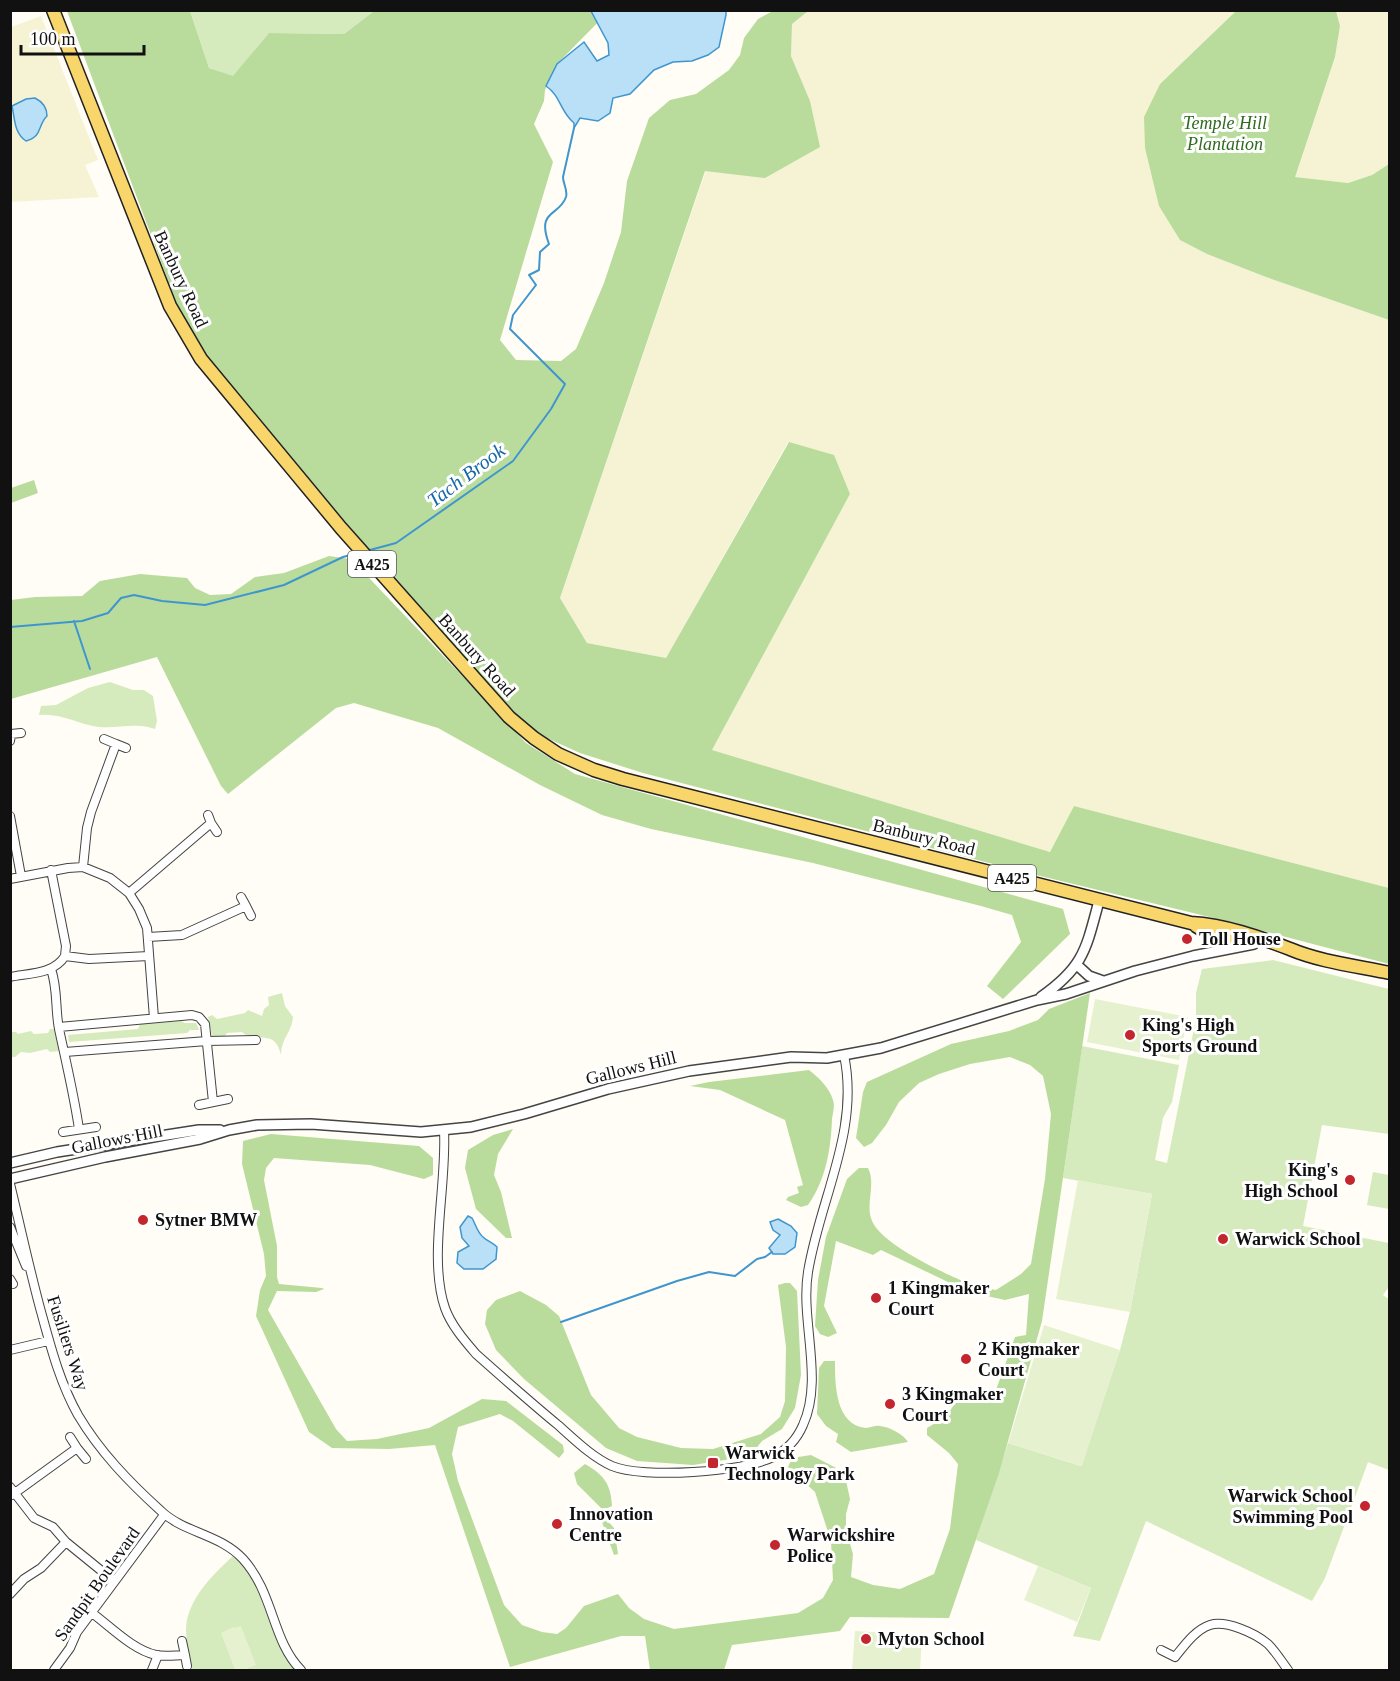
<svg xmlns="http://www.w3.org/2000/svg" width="1400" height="1681" font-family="Georgia,serif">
<rect width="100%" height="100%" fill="#fffdf5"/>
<!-- farmland -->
<path fill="#f6f3d4" d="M807,11H1236L1160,84L1181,240L1207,254L1266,277L1389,320V888L1074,806L1050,852L712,750L850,494L788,442L666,658L587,643L560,598L706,170L765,178L810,101L791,56L792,24Z
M1336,11H1389V164L1372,175L1348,183L1294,177L1335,57L1340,26Z
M41,16L98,160L85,165L99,197L11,202V27Z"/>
<!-- green -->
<path fill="#d5ebbd" d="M190,11H374L344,34L269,33L233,77L209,68Z
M110,682L133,690H144L153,696L157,721L155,729C136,722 118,729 99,727C77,724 62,713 39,715L41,706L56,705L88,688Z
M1273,960L1389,989V1134L1322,1125L1303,1226L1389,1243V1287L1383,1295L1390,1300L1389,1470L1368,1462L1325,1578L1312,1601L1146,1521L1100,1641L1073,1636L1091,1588L976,1540L1008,1443L1081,1466L1120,1350L1130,1312L1152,1194L1063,1178L1082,1046L1179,1065L1172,1102L1163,1118L1155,1160L1167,1163L1196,1019V993L1202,969Z
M282,993L285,1006L293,1017C291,1035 282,1036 281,1055C274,1026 257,1046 242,1032L227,1033L225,1036H212L208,1017L212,1015L217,1019L245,1013L248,1010L262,1016L264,1009L269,1005L268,997Z
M182,1021L184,1023H196L199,1030H190L187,1033L69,1042L68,1035L138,1029L140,1024Z
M50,1029H54L59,1051L50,1052L47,1049L30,1053L21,1052L15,1057H11V1032H16L18,1034L31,1031L34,1034L48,1033Z
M1373,1172L1389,1175V1209L1367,1205Z
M236,1553L248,1565L301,1670H192C190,1657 186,1643 186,1629C187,1598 216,1572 236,1553Z"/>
<!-- forest -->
<path fill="#b9dc9c" d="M67,11H190L209,68L233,76L269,33L344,34L374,11H609L557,64L545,90L544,101L534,124L553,162L500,340L516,360L561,361L576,349L604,283L621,232L627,181L649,118L670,100L696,94L729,70L740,55L744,38L758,19L773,11H808L792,24L791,56L810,101L820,147L765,178L705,171L560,598L587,643L666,658L789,442L834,455L850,494L712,750L1050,852L1074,806L1389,888V964L1222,920L1028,873L643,773L580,753L547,738L522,721L376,558L204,354L178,307Z
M1236,11H1336L1340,26L1335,57L1295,177L1348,183L1372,175L1389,164V320L1266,277L1207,254L1180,240L1159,206L1145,148L1144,117L1160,84Z
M34,480L38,493L11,503V488Z
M329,556L351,559L526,743L575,774L1063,909L1070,934L1003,999L987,986L1021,942L1012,915L981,906L813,863L651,829L602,815L540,785L438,728L354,703L336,708L228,794L221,786L157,657L11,699V600L35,597L82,596L100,581L140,574L187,578L195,588L210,595L231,594L255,577L284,573Z
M1090,993L1042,1321L999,1473L949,1618L850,1617L840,1631L732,1645L724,1670H650L645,1636H621L510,1667L435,1445L389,1449L332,1448L309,1432L256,1316L260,1290L266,1276L264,1254L242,1164L243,1141L271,1134L419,1146L433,1158V1175L424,1179L370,1165L274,1158L266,1168L264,1180L277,1246V1277L279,1284L322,1288L324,1289L316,1292L277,1291L268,1310L336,1429L347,1441L377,1439L429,1428L482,1399L506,1401L563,1445L564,1452L559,1458L513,1421L500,1414L458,1427L452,1454L458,1481L504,1605L522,1625L542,1632L557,1634L566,1628L584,1606L618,1594L629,1608L644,1619L674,1629L798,1613L823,1598L833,1580L831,1541L815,1492L788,1467L792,1458L811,1455L844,1472L850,1499L846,1514V1530L853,1554L851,1577L873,1585L900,1589L934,1574L950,1529L958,1464L949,1453L927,1435V1428L947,1416L956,1401L974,1403L992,1401L1015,1337L1026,1335L1029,1294L1005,1300L969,1292L881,1250L873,1255L836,1241L824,1306L837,1333L828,1337L820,1334L815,1326L818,1280L826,1237L847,1179L859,1168H868C876,1184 866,1202 871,1218C877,1242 941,1272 965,1282C974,1286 986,1288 996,1290L1021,1274L1031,1264L1045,1179L1051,1114L1043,1076L1030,1065L1010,1057L970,1064L939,1074L919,1083L899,1102L886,1125L872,1143L864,1147L856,1138L863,1092L867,1082L951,1044L1009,1031L1038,1020L1049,1009Z
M809,1070C819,1078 829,1087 833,1100C835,1105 833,1113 832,1119C831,1148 826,1180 808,1205L801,1207L786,1200L788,1197L799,1193L797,1187L803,1185L785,1120L720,1090L690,1086L709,1082Z
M513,1129L498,1154L494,1175L501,1192L512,1238H506L476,1209L465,1168L468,1150L493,1135Z
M785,1283H790L797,1291L801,1375L795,1408L782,1429L762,1441L750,1456L693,1465L637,1461L606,1448L524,1379L496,1350L485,1324L487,1310L496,1300L520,1291L546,1305L559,1316L591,1395L619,1428L637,1437L681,1448L713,1449L761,1434L780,1417L785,1401L786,1347L778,1285Z
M824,1361H835C835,1384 835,1425 866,1428C871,1428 875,1425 880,1426C890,1427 903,1434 908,1442L851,1452L836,1442L838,1434L826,1426L817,1414L819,1368Z
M585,1464C604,1475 611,1484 612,1506L603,1510L577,1484L574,1473Z
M607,1520L614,1528L618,1554L614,1555L602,1522Z"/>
<!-- pitch -->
<path fill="#e6f2cf" d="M1095,999L1188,1017L1179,1060L1087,1042Z
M1078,1180L1152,1194L1130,1312L1056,1299Z
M1044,1325L1120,1350L1082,1466L1008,1443Z
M1038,1566L1091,1588L1077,1622L1024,1600Z
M241,1626L256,1665L248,1668L247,1670H235L221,1633L233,1627L234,1628Z
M855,1631L922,1635L920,1670H852Z"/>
<!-- water -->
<path fill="#b9e0f7" stroke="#3f96cf" stroke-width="1.5" d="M591,11L726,10V15L719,47L708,55L692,61L673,62L654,70L630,94L613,98L610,113L598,121L580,118L574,128V123C560,112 561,96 546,86L557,64L584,42L597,61L609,55L608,43Z
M35,98C43,102 47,107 47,116C37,126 43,136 26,141C14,133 15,119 12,106L26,99Z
M468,1216L472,1218C476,1225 477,1232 483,1237C487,1241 492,1242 497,1247L496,1259L483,1269H464L457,1263L458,1252L469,1246L462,1238L460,1227Z
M778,1219L791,1226L797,1233L795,1247L785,1254H773L769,1248L780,1235L773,1230L770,1222Z"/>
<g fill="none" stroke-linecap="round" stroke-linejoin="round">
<!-- stream -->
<path stroke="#3f96cf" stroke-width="2" d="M370,550L396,543L513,461L551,409L565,384L510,329L513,315L536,285L529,275L539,270L540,252L549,244C536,209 559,217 566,197C568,190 563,184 563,177L574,128
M74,621L90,669
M10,627L82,621L108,613L121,598L134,595L162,601L205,605L284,585L343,557L354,554
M561,1322L677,1281L709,1272L735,1276L757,1259L765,1257L772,1252"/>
<!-- minor casing -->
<g stroke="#444" stroke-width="10">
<path id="minor" d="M104,739L116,744
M10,741L11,734L21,733
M10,816L21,876
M211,823L217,832
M83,867L87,828L91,812L116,744L126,748
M51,870L66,946L65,956
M10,879L68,868L83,867L110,878L129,893L139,909L147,928L154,1018
M129,893L211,823L208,815
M241,897L246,906
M148,937L182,935L246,906L251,916
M51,969C58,989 55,1009 59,1029C66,1062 74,1095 79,1129
M10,977C30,973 54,974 65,956L89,959L149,956
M59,1027L192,1015L199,1017L205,1024L213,1102
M65,1052L207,1041L256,1040
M199,1105L228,1099
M444,1131C447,1185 428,1259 445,1308C451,1325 464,1340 476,1354C503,1378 530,1402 558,1425C575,1440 592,1457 612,1466C643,1479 744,1472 773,1457C787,1450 797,1439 803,1425C824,1379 800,1320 808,1272C820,1198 860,1131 844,1055
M63,1132L96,1127
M10,1184C20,1225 29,1267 40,1308C50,1344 59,1381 78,1415C100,1452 129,1482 161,1511C184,1533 220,1534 243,1559C274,1593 272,1641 301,1670
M10,1227L26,1266
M10,1279L13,1284
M10,1350L48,1341
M70,1437L77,1448
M10,1487L34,1518L53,1527L66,1542L114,1581
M12,1495L77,1448L86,1459
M10,1594L24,1579L41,1568L66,1542
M92,1613C111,1627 133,1650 156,1655C165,1657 176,1655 185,1655L187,1666
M182,1641L185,1655
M1161,1650L1175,1657C1184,1646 1195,1630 1210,1625C1226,1620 1255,1633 1268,1644C1276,1652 1282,1662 1288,1670
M54,1670L70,1648L77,1632L164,1515
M152,1670L158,1655"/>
</g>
<!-- tertiary casing -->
<g stroke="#444" stroke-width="12">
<path id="tertiary" d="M1077,965L1089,976L1103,981
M1041,997C1084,967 1086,949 1099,901
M10,1163L57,1152L199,1130H220
M10,1179L105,1157L200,1139L229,1130L257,1125L311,1124L421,1132L471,1127L524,1114L608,1089L689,1071L791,1057L827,1058L881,1048L1037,1000L1066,994L1135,971L1193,956L1254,944"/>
</g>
<!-- primary casing -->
<g stroke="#222" stroke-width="15">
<path id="primary" d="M53,10L170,306L201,359L341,528L509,717L534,738L558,754L594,770L623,779L1191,923C1225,925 1259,937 1290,949C1321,962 1357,966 1390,973
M1196,926L1209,934L1245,942"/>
</g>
<!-- minor -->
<use href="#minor" stroke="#fff" stroke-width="8"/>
<!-- tertiary -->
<use href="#tertiary" stroke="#fff" stroke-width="9"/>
<!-- primary -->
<use href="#primary" stroke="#f9d66b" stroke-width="12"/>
</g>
<!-- markers -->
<g fill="#c4262e" stroke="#fff" stroke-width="2">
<circle cx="1187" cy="939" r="6"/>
<circle cx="1130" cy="1035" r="6"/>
<circle cx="1350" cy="1180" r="6"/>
<circle cx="143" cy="1220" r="6"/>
<circle cx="1223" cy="1239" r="6"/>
<circle cx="876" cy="1298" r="6"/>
<circle cx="966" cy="1359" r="6"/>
<circle cx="890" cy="1404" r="6"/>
<rect x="707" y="1457" width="12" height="12" rx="3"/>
<circle cx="1365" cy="1506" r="6"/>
<circle cx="557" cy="1524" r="6"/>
<circle cx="775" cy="1545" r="6"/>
<circle cx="866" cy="1639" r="6"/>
</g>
<g text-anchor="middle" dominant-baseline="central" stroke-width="6" stroke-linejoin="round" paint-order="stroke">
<!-- shield labels -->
<g fill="#fff" stroke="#585858" stroke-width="1.5">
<rect x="348" y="551" width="48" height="26" rx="4.5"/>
<rect x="988" y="865" width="48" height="26" rx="4.5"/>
</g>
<g font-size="16" font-weight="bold" fill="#111">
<text x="372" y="564">A425</text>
<text x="1012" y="878">A425</text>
</g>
<!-- park labels -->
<g font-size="18" font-style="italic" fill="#2f6b1f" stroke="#fff">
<text x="1225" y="123">Temple Hill<tspan x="1225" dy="21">Plantation</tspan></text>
</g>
<!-- street labels -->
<g font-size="18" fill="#111" stroke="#fff">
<text transform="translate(181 279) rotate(65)">Banbury Road</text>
<text transform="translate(477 655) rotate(48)">Banbury Road</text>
<text transform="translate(924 837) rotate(14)">Banbury Road</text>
<text transform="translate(631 1068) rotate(-14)">Gallows Hill</text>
<text transform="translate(117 1139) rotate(-11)">Gallows Hill</text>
<text transform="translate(68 1343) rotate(72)">Fusiliers Way</text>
<text transform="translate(97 1584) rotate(-55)">Sandpit Boulevard</text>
</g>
<!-- poi labels -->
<g font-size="18" font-weight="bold" fill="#111" stroke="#fff" text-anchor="start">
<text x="1199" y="939">Toll House</text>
<text x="1142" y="1025">King's High<tspan x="1142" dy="21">Sports Ground</tspan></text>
<text x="1338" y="1170" text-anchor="end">King's<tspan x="1338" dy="21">High School</tspan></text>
<text x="155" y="1220">Sytner BMW</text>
<text x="1235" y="1239">Warwick School</text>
<text x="888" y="1288">1 Kingmaker<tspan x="888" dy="21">Court</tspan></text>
<text x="978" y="1349">2 Kingmaker<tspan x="978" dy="21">Court</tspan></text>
<text x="902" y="1394">3 Kingmaker<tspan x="902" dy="21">Court</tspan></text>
<text x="725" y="1453">Warwick<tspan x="725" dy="21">Technology Park</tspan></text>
<text x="1353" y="1496" text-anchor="end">Warwick School<tspan x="1353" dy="21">Swimming Pool</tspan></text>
<text x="569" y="1514">Innovation<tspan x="569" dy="21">Centre</tspan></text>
<text x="787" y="1535">Warwickshire<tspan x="787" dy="21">Police</tspan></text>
<text x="878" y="1639">Myton School</text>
</g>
<!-- water labels -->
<g font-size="20" font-style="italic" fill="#1768a6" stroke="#fff">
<text transform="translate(466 475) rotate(-37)">Tach Brook</text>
</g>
</g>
<!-- border -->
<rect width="1400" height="1681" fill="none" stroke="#111111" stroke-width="24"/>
<!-- scale -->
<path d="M21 45v9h123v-9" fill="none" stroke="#111111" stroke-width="3"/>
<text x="30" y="45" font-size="18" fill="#111111" stroke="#ffffff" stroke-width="4.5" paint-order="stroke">100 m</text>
</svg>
